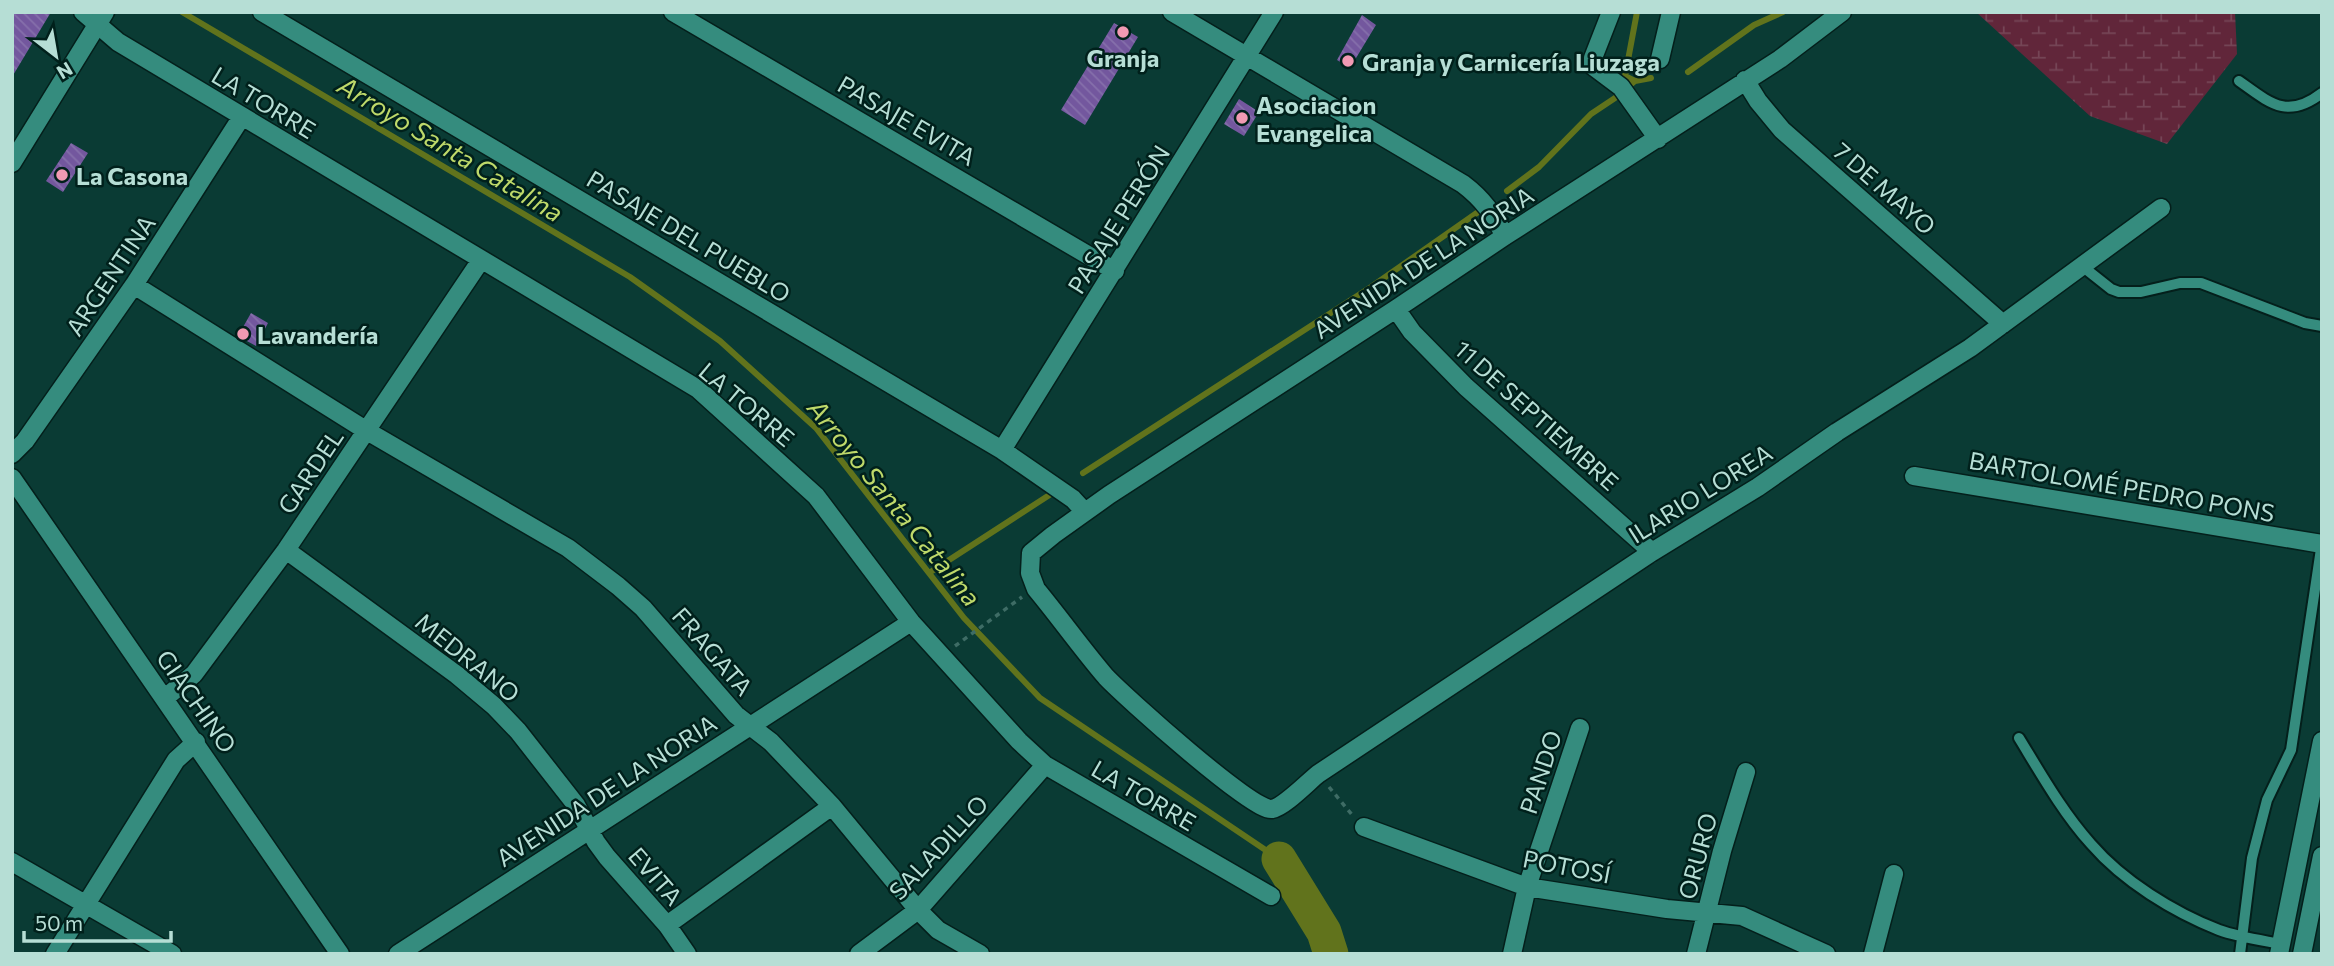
<svg xmlns="http://www.w3.org/2000/svg" width="2334" height="966" font-family="Commissioner,sans-serif">
<defs>
<pattern id="wetland-marsh" width="20" height="14" patternUnits="userSpaceOnUse" patternTransform="scale(1.75)"><rect width="20" height="14" fill="#61263a"/><path d="M1 5h8M5 5V1M11 12h8M15 12V8" fill="none" stroke="#754556"/></pattern>
<pattern id="building-back-hatch" width="6" height="6" patternUnits="userSpaceOnUse" patternTransform="scale(1.75)"><rect width="6" height="6" fill="#73579e"/><path d="M-1 5l2 2M0 0l6 6M5-1l2 2" fill="none" stroke="#856fab"/></pattern>
</defs>
<rect width="100%" height="100%" fill="#0a3b34"/>
<!-- wetland -->
<path fill="url(#wetland-marsh)" d="M1976,12H2235L2237,54L2167,144L2090,116Z"/>
<g fill="none" stroke-linecap="round" stroke-linejoin="round">
<!-- stream -->
<path stroke="#61731c" stroke-width="6" d="M182,12L630,277L720,341L816,428L964,618L1040,698L1279,859
M1688,72L1754,25L1783,12
M1635,81L1651,78
M1629,86L1635,81L1625,76L1637,12
M1507,191L1539,167L1591,114L1615,98
M1083,473L1371,287L1481,210
M929,573L1054,492"/>
<!-- river -->
<path stroke="#61731c" stroke-width="35" d="M1279,859L1324,932L1331,954"/>
</g>
<!-- building -->
<path fill="url(#building-back-hatch)" d="M12,12H51L12,77Z
M1362,15L1376,25L1350,68L1337,60Z
M1114,23L1138,37L1085,125L1061,110Z
M1239,99L1259,112L1244,136L1224,124Z
M71,143L88,153L63,192L46,181Z
M251,313L268,323L256,346L238,336Z"/>
<g fill="none" stroke-linecap="round" stroke-linejoin="round">
<!-- service casing -->
<g stroke="#041f1b" stroke-width="14">
<path id="service" d="M2239,81C2270,103 2287,120 2322,93
M2082,266L2111,289L2119,292H2141L2180,283H2201L2305,323L2322,326
M2019,738C2041,774 2063,813 2091,844C2123,881 2173,912 2219,930C2238,937 2260,940 2281,944
M2240,954L2252,858L2267,800L2291,750L2322,542"/>
</g>
<!-- minor casing -->
<g stroke="#041f1b" stroke-width="21">
<path id="minor" d="M83,12L118,42L698,389L816,496L911,622L1019,741L1045,765L1271,896
M262,12L1002,450L1073,499L1085,512
M673,12L1115,271
M1172,12L1463,184C1483,199 1493,214 1505,236
M1611,12L1593,58V66L1621,87L1658,139
M1842,12L1780,59L1505,236L1396,309L1109,495L1053,535L1031,553L1030,573L1036,589C1060,618 1082,649 1106,677C1124,696 1254,813 1272,809C1284,807 1308,782 1318,774L1652,552L1758,487L1837,432L1970,348L2161,208
M1660,59L1671,12
M1745,80L1758,101L1782,130L2003,324
M134,285L367,431L568,548L618,586L643,608L736,715L771,742L832,806L918,910L938,930L980,954
M1396,309L1412,332L1466,387L1652,552
M1002,450L1274,12
M12,454L25,441L134,285L241,118
M1914,476L2322,544
M12,478L340,954
M286,550L457,675L494,706L518,731L576,805L596,842L607,857L667,925L687,954
M165,698L194,674L286,550L481,260
M1364,827L1527,887L1667,909L1742,916L1826,954
M12,862L172,954
M667,925L832,806
M55,954L176,760L196,742
M398,954L911,622
M859,954L918,910L1045,765
M1512,954L1527,887L1580,728
M1696,954L1722,851L1746,772
M1873,954L1894,874"/>
</g>
<!-- tertiary casing -->
<g stroke="#041f1b" stroke-width="21">
<path id="tertiary" d="M12,163L105,12"/>
</g>
<!-- secondary casing -->
<g stroke="#041f1b" stroke-width="21">
<path id="secondary" d="M2279,954L2322,741
M2302,954L2322,856"/>
</g>
<!-- path -->
<path stroke="#3e6c65" stroke-width="3.5" stroke-dasharray="5 5" stroke-linecap="butt" d="M955,646L1022,597
M1329,787L1353,816"/>
<!-- service -->
<use href="#service" stroke="#358c7e" stroke-width="10"/>
<!-- minor -->
<use href="#minor" stroke="#358c7e" stroke-width="18"/>
<!-- tertiary -->
<use href="#tertiary" stroke="#358c7e" stroke-width="18"/>
<!-- secondary -->
<use href="#secondary" stroke="#358c7e" stroke-width="18"/>
</g>
<!-- markers -->
<g fill="#f19ab3" stroke="#00201b" stroke-width="2.5">
<circle cx="1123" cy="32" r="7"/>
<circle cx="1348" cy="61" r="7"/>
<circle cx="1242" cy="118" r="7"/>
<circle cx="62" cy="175" r="7"/>
<circle cx="243" cy="334" r="7"/>
</g>
<g text-anchor="middle" dominant-baseline="central" stroke-width="5" stroke-linejoin="round" paint-order="stroke">
<!-- poi labels -->
<g font-size="24" font-weight="bold" fill="#b6ded5" stroke="#00201b" text-anchor="start">
<text x="1123" y="57" text-anchor="middle">Granja</text>
<text x="1362" y="61">Granja y Carnicería Liuzaga</text>
<text x="1256" y="104">Asociacion<tspan x="1256" dy="28">Evangelica</tspan></text>
<text x="76" y="175">La Casona</text>
<text x="257" y="334">Lavandería</text>
</g>
<!-- street labels -->
<g font-size="24" fill="#b6ded5" stroke="#00201b">
<text transform="translate(264 102) rotate(31)">LA TORRE</text>
<text transform="translate(907 120) rotate(30)">PASAJE EVITA</text>
<text transform="translate(1885 188) rotate(41)">7 DE MAYO</text>
<text transform="translate(1118 219) rotate(-58)">PASAJE PERÓN</text>
<text transform="translate(689 236) rotate(31)">PASAJE DEL PUEBLO</text>
<text transform="translate(1423 262) rotate(-33)">AVENIDA DE LA NORIA</text>
<text transform="translate(110 275) rotate(-56)">ARGENTINA</text>
<text transform="translate(747 404) rotate(40)">LA TORRE</text>
<text transform="translate(1537 415) rotate(42)">11 DE SEPTIEMBRE</text>
<text transform="translate(310 471) rotate(-56)">GARDEL</text>
<text transform="translate(2122 486) rotate(10)">BARTOLOMÉ PEDRO PONS</text>
<text transform="translate(1700 493) rotate(-32)">ILARIO LOREA</text>
<text transform="translate(713 651) rotate(49)">FRAGATA</text>
<text transform="translate(468 657) rotate(39)">MEDRANO</text>
<text transform="translate(197 701) rotate(55)">GIACHINO</text>
<text transform="translate(1540 772) rotate(-72)">PANDO</text>
<text transform="translate(606 790) rotate(-33)">AVENIDA DE LA NORIA</text>
<text transform="translate(1144 795) rotate(30)">LA TORRE</text>
<text transform="translate(938 847) rotate(-47)">SALADILLO</text>
<text transform="translate(1697 856) rotate(-75)">ORURO</text>
<text transform="translate(1567 866) rotate(11)">POTOSÍ</text>
<text transform="translate(656 876) rotate(49)">EVITA</text>
</g>
<!-- water labels -->
<g font-size="26" font-style="italic" fill="#bed96a" stroke="#00201b">
<text transform="translate(451 148) rotate(31)">Arroyo Santa Catalina</text>
<text transform="translate(895 502) rotate(51)">Arroyo Santa Catalina</text>
</g>
</g>
<!-- border -->
<rect width="2334" height="966" fill="none" stroke="#b6ded5" stroke-width="28"/>
<!-- north arrow -->
<g transform="translate(56 56) rotate(149)" stroke="#00201b" stroke-width="5" paint-order="stroke">
<path d="M0-5L12 26L0 18L-12 26Z" fill="#b6ded5"/>
<text y="-10" font-size="19" font-weight="bold" text-anchor="middle" fill="#b6ded5">N</text>
</g>
<!-- scale -->
<path d="M24 931v10h147v-10" fill="none" stroke="#b6ded5" stroke-width="3.5"/>
<text x="35" y="931" font-size="21" fill="#b6ded5" stroke="#00201b" stroke-width="5" paint-order="stroke">50 m</text>
</svg>
